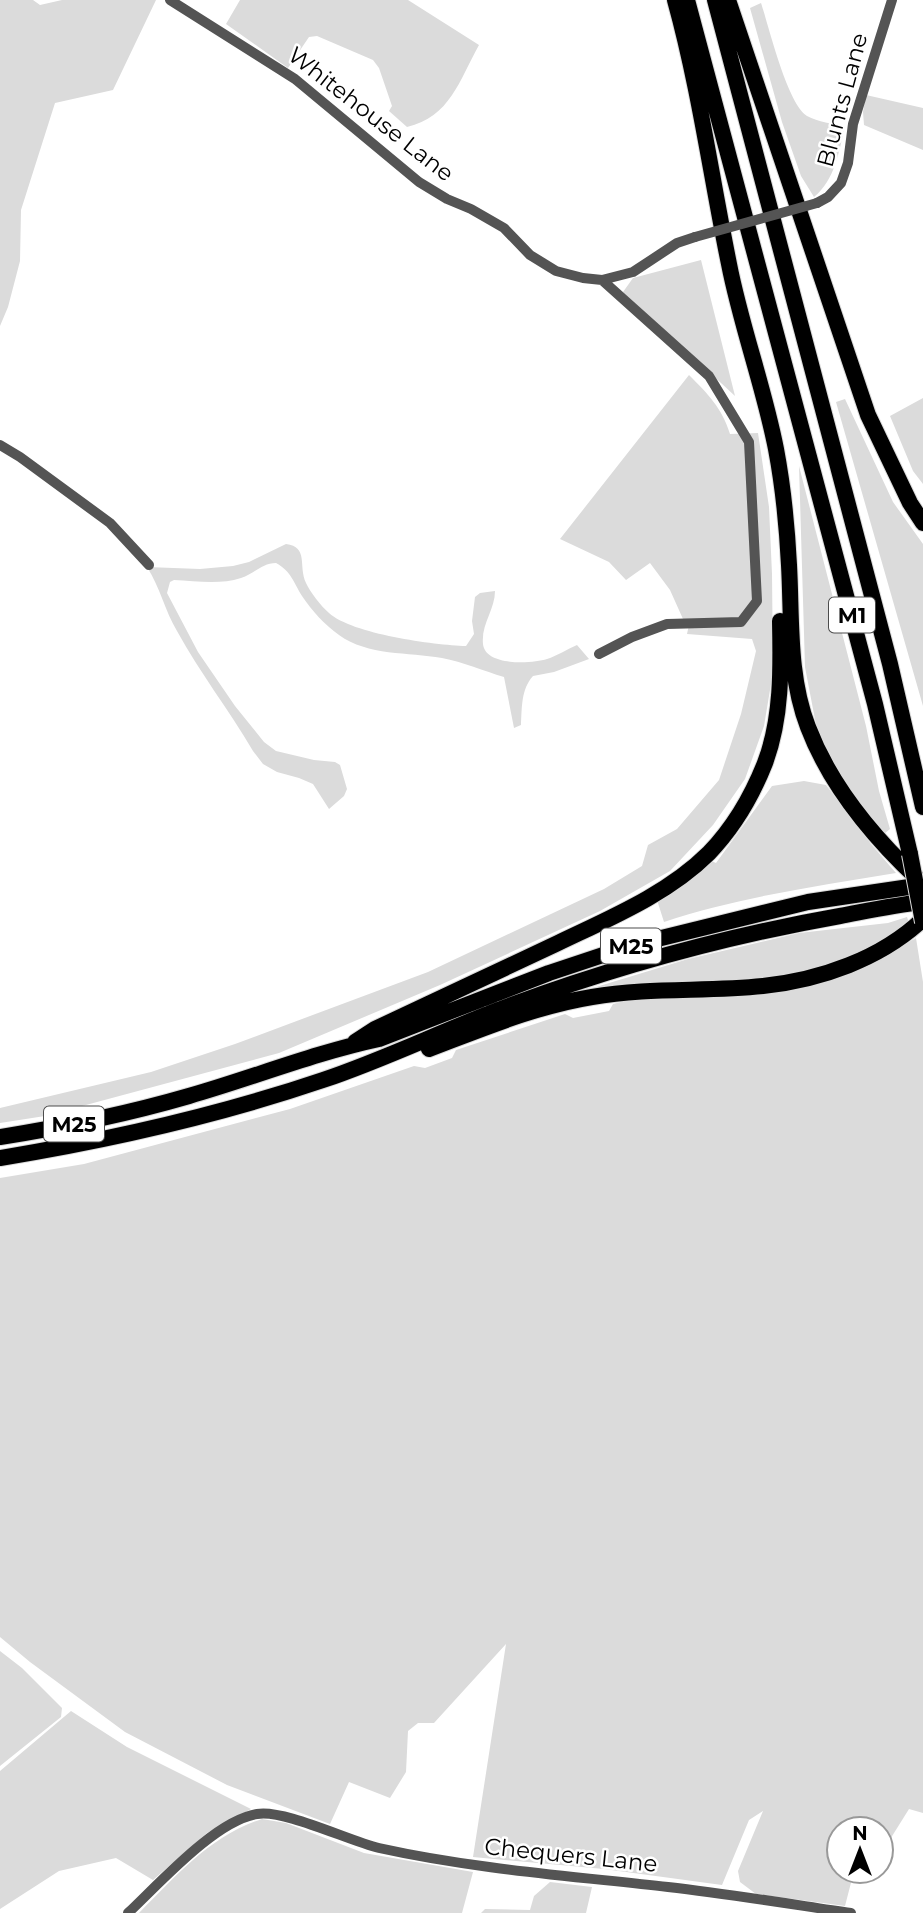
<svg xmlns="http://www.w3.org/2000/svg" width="923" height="1913" font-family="Montserrat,sans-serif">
<rect width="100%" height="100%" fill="#fff"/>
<!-- green -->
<path fill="#dbdbdb" d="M0,0H33L40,5L62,0H156L113,90L55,103L21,210L20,261L8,307L0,326Z
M240,0H408L479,45C459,81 450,117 407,127L389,111L392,106L379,68L373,60L317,36L309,37L288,68L226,24Z
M761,3C769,27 787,103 807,116C818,122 833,124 845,126C839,151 835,180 814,197L801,176L782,122L750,8Z
M866,95L923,108V150L864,125L863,112Z
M701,260L735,396L623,292L633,278Z
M689,375C708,394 722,408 730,434L758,433L769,507L772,574L773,672L764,726L745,779L713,825L670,871L600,911L440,985L279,1053L45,1116L0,1123V1108L151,1072L235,1044L428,972L604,889L642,866L648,845L677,829L719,780L741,714L756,651L752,639L687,634L690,620L683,619L670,590L650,563L626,580L609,562L560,539Z
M923,398V484L913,471L890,416Z
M845,399L893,502L923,544V706L836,402Z
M799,466L866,726L879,791L890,829L884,834L856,799L834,767L817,730L805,667Z
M286,544C309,547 298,566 306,583C310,592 321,606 329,613C352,634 434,645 466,646L474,634L472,621L475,597L480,593L495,591C495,610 481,624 483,644C485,666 531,664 547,659C557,656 567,649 577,645L589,659L554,672L533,676C521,689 522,708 521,725L514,728L504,677C484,671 463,662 442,658C408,652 368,656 339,635C325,625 312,611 302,596C294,583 291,571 276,563C262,563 254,574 241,578C220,585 196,581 174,580L170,582L167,593L198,652L235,706L264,742L276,751L314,760L335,762L340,765L347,789L344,796L329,809L313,784L299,778L277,772L263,764L253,751C229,710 200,673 177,631C165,611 160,587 147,567L200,569L233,566L249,562Z
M804,781L826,785L871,844L896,873C818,886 739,897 664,922L657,900L709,860L716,863L772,786Z
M907,917L909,923C829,986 733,981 636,984C619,985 600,991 583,991L688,959L799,933L888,923Z
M916,938L923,982V1813L909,1809L884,1849L881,1848V1829H839V1871H854L845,1906L756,1894L740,1882L738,1871L763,1811L749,1820L722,1885L604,1869L473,1857L506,1644L434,1723H418L408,1731L406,1772L390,1798L349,1782L330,1824L227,1785L125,1732L30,1662L0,1637V1178L84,1164L290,1109L414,1066L425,1068L452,1058L456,1050L565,1014L573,1018L609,1011L613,1004L641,997L814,985L844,975L874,962Z
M0,1651L22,1668L62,1708L61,1717L0,1766Z
M71,1711L127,1747L251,1809L207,1833L153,1880L116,1858L59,1871L0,1909V1771Z
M262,1819L286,1823L364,1853L473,1872L462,1913H139C177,1875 210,1836 262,1819Z
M550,1882L592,1887L586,1913H481L485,1909L530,1910L534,1896Z"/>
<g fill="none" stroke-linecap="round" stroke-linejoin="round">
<!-- highway casing -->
<g stroke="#dbdbdb" stroke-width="18">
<path id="highway" d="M675,0C699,87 711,176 729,264C741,326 764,387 776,449C783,486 787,526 789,565C792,618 788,676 808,727C830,785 874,838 919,880
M687,0L875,704L910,854
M715,0L890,664L923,807
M728,0L868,415L910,503L923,523
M355,1042L375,1029C436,1000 497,972 558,943C610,918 668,894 709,853C734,827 752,796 765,763C782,718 781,668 780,621
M429,1049C482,1029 536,1006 592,997C649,987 706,992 763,986C820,980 881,959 923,919
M0,1137C64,1127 127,1114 189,1096C252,1078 314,1053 379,1039L549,973L633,945L808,902L923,885
M0,1158C110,1140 217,1116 323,1080C386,1059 446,1029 509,1006C617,966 727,936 840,916C867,911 895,905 923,902"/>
</g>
<!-- minor -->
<path stroke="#545454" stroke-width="10" d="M170,0L295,79L419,182L447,199L471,209L504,228L530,255L556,271L583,278L602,280L633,272L677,243L695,237
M817,203L828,197L841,183L848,163L853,124L892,0
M0,445L20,457L110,523L149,565
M599,654L632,637L667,624L741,622L757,601L749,442L709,376L602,280
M128,1913C160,1883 215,1821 257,1814C284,1809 349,1841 379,1848C474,1869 571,1876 668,1887C729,1894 790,1904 851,1913"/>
<!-- highway -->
<use href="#highway" stroke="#000" stroke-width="16"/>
<!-- highway-bridge casing -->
<g stroke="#dbdbdb" stroke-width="18" stroke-linecap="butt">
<path id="highway-bridge" d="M910,854L923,922"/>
</g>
<!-- minor-bridge -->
<path stroke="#545454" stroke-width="10" d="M695,237L817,203"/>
<!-- highway-bridge -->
<use href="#highway-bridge" stroke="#000" stroke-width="16"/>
</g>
<g text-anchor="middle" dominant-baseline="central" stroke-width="5" stroke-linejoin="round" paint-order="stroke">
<!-- shield labels -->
<g fill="#fff" stroke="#4c4c4c" stroke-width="2">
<rect x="829" y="597.5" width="46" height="35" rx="5"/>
<rect x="601" y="928.5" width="60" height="35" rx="5"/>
<rect x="44" y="1106.5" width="60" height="35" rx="5"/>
</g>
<g font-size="21" font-weight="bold" fill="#000">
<text x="852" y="615">M1</text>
<text x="631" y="946">M25</text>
<text x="74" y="1124">M25</text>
</g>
<!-- street labels -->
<g font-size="23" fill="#000" stroke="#fff">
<text transform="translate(842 100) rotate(-75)">Blunts Lane</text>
<text transform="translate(371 114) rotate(38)">Whitehouse Lane</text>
<text transform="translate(571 1855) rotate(6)">Chequers Lane</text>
</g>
</g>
<!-- north arrow -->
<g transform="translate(860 1850)"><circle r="33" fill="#ffffff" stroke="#999999" stroke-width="2"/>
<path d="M0-5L12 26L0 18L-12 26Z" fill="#000000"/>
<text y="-10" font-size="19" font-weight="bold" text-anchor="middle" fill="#000000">N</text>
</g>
</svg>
